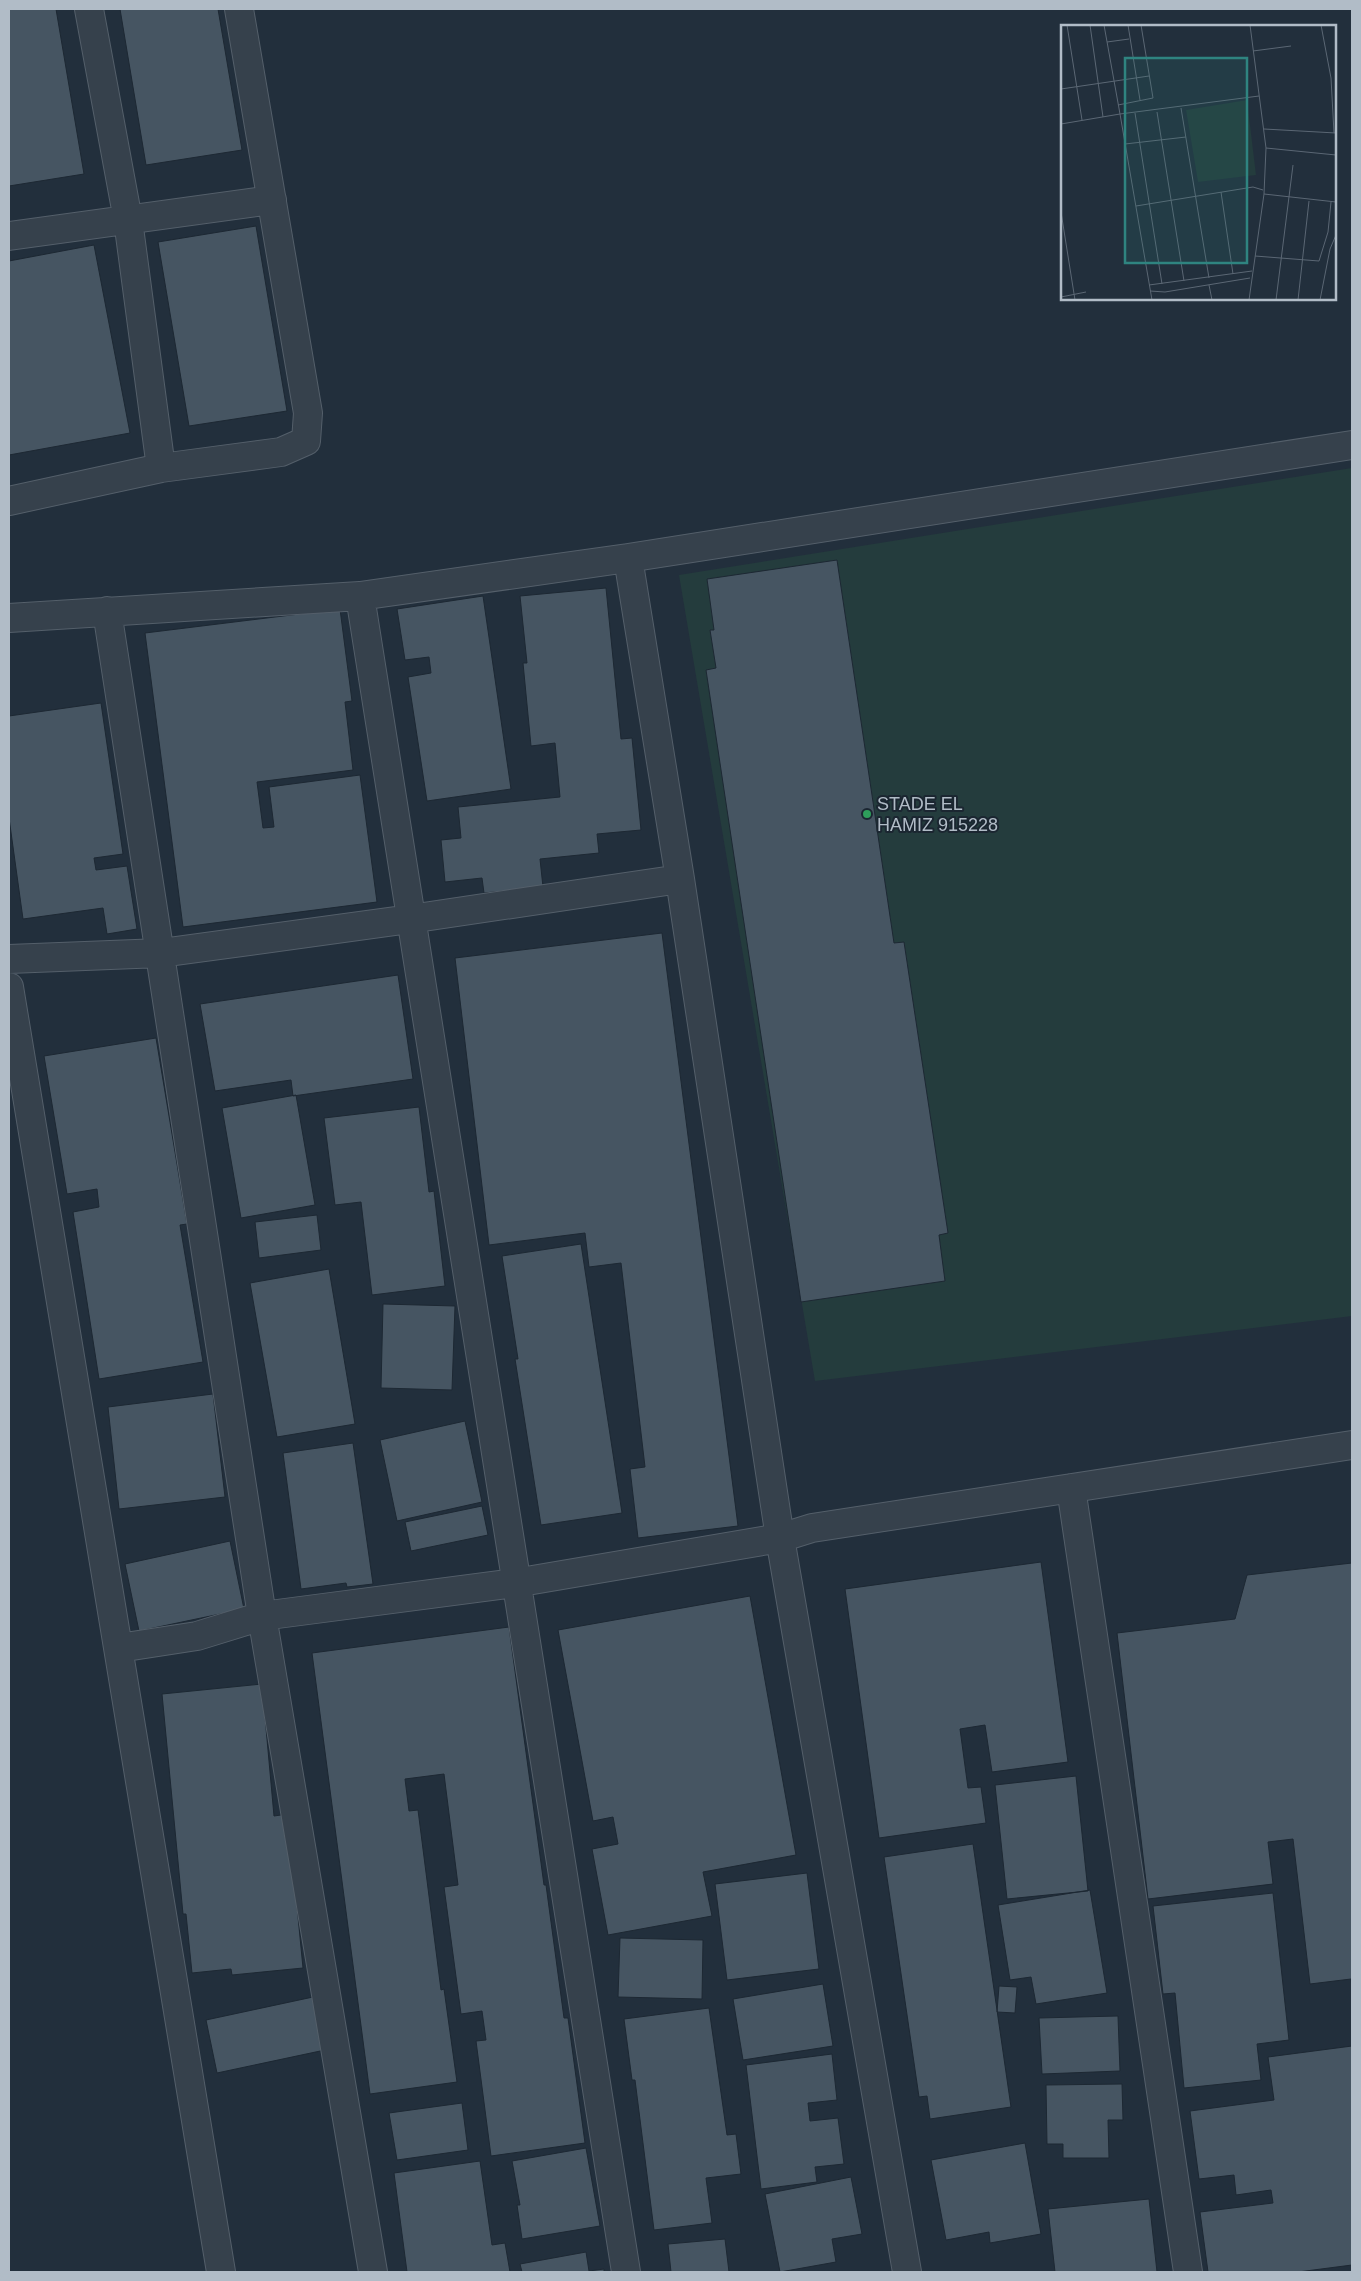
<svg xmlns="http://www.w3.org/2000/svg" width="1361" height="2281" font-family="Arial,sans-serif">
<rect width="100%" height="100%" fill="#222f3c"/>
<!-- green -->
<path fill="#243c3d" d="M1352,468V1316L815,1381L679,575Z"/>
<!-- building -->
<path fill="#465562" stroke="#1d2833" d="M9,9H56L84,174L9,186Z
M120,9H218L242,150L146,165Z
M256,226L287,411L189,426L158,242Z
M94,245L130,433L9,455V261Z
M837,560L894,943L904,942L948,1233L939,1235L945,1281L801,1302L706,670L716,668L710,630H714L707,579Z
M606,588L621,739L632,738L641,830L597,834L599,853L540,859L543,887L484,893L482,878L445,882L441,840L461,838L458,807L560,797L555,743L531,746L523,663H527L520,596Z
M483,596L511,789L427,801L408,677L431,673L429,657L405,660L397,609Z
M340,609L352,701L345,702L353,770L257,782L263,828L274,827L269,787L360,775L377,902L183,927L145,633Z
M101,703L123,854L94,858L96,870L127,866L137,929L107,934L103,908L23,919L9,818V716Z
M662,933L738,1526L638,1538L630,1469L645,1467L621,1263L589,1267L585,1233L489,1245L455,958Z
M398,975L413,1079L293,1096L291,1080L215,1091L200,1004Z
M156,1038L187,1224L180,1225L203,1362L99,1379L73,1212L99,1207L97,1189L67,1194L44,1056Z
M296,1095L315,1205L241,1218L222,1108Z
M419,1107L429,1192L434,1191L445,1286L372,1295L361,1202L335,1205L324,1118Z
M317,1215L321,1250L259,1258L255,1222Z
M581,1244L622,1513L541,1525L515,1359H518L502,1256Z
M329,1269L355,1424L277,1437L250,1283Z
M383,1304L455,1306L452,1390L381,1388Z
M213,1394L225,1497L119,1509L108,1407Z
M465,1421L482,1502L397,1521L380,1440Z
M353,1443L373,1584L347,1587L346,1583L301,1589L283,1453Z
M482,1506L488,1535L411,1551L405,1522Z
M230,1541L244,1609L139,1631L125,1564Z
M1041,1562L1068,1762L992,1772L985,1725L960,1729L968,1788L981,1787L986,1823L879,1838L845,1589Z
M1352,1563V1987L1351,1979L1310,1984L1293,1839L1268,1842L1273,1884L1148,1899L1117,1633L1235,1619L1247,1575Z
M750,1596L796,1855L703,1872L712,1916L608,1935L592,1849L618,1844L613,1817L593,1821L558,1630Z
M509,1627L544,1885H546L564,2018H568L585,2143L491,2156L476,2041L486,2040L482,2011L461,2014L444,1887L458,1885L444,1774L405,1779L409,1811L418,1810L441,1990L444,1989L457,2082L370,2094L312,1653Z
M262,1684L274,1816L288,1814L303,1968L232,1975L231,1969L192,1973L186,1914H183L162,1694Z
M1076,1776L1088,1891L1007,1899L995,1785Z
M973,1844L1011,2107L930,2119L927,2096L919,2097L884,1857Z
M807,1873L819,1969L727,1980L715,1884Z
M1090,1890L1107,1993L1036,2004L1031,1977L1010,1980L998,1905Z
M1273,1893L1289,2040L1257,2044L1261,2080L1184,2088L1175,1993L1163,1994L1153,1906Z
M620,1938L703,1940L702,1999L618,1997Z
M823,1984L833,2046L743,2060L733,1999Z
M999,1986L1017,1987L1015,2013L997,2012Z
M313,1997L325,2050L217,2073L206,2020Z
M709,2008L727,2135L736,2134L741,2174L706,2178L712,2223L654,2230L635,2080H632L624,2019Z
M1118,2016L1120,2071L1042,2074L1039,2018Z
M1352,2046V2265L1298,2272H1208L1200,2212L1273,2203L1271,2190L1236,2195L1234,2175L1199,2179L1190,2111L1274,2100L1268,2057Z
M832,2054L837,2100L808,2103L810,2121L838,2118L844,2164L815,2167L817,2182L761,2189L746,2065Z
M1122,2084L1123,2120H1108L1109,2158H1063V2144H1047L1046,2085Z
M462,2103L468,2150L397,2160L389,2113Z
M1025,2143L1041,2234L990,2243L989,2232L946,2240L931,2160Z
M586,2148L600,2226L522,2239L517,2205H520L512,2161Z
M480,2161L492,2245L505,2243L510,2272H407L394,2173Z
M851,2177L862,2234L832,2239L836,2262L780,2272L765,2194Z
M1149,2199L1157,2272H1055L1048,2209Z
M725,2239L729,2272H671L668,2244Z
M586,2252L589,2271L604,2269V2272H522L520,2264Z"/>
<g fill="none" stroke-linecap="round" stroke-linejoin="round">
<!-- minor casing -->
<g stroke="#545f6a" stroke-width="30">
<path id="minor" d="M89,9L128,220L161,468
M9,236L272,200
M9,501L161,468L281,452L306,441L308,413L239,9
M628,558L680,879L780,1538L907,2272
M360,596L626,2272
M107,611L262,1616L373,2272
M9,618L360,596L628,558L1352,445
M9,959L161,953L410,919L680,879
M9,987L221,2272
M1071,1488L1188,2272
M119,1648L197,1636L262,1616L515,1583L780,1538L812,1528L1352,1445"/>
</g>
<!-- minor -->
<use href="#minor" stroke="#36414c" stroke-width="28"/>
</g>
<!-- markers -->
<circle fill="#2e9e5b" stroke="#1b2631" stroke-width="2" cx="867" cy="814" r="5"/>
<g text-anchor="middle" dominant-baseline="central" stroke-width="4" stroke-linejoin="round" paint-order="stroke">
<!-- poi labels -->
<g font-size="18" fill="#b1bcc7" stroke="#1b2631" text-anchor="start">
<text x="877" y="804">STADE EL<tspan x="877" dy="21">HAMIZ 915228</tspan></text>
</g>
</g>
<!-- overview -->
<g transform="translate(1061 25)">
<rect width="275" height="275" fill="#222f3c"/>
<path d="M186,75L195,150L137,157L125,85Z" fill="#243c3d"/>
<path fill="none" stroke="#5b6774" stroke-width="1" d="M6,0L21,95M29,0L42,92M67,0L79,75M260,0L270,53L273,108M46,17L68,14M192,26L230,21M0,64L88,51M57,80L92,73L80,0M120,83L148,253M96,87L123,256M74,88L101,259M0,99L59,89L43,0M203,104L275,108M64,119L125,112M205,123L275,130M160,167L172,249M203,169L275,177M75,181L192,162L202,165M0,187L14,275M194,231L258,236L267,207L270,177M88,260L191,246M148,260L151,275M89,266L104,267L189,253M0,272L25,267M91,275L59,89L198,71M188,275L203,169L205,123L189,0M215,275L232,140M237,275L248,176M259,275L269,224L275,210"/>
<path fill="#2f8480" fill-opacity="0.15" stroke="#2f8480" stroke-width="2.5" d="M64,33H186V238H64Z"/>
<rect width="275" height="275" fill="none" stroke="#b1bcc7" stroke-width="2.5"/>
</g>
<!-- border -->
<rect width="1361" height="2281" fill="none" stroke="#b1bcc7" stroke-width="20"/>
</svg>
